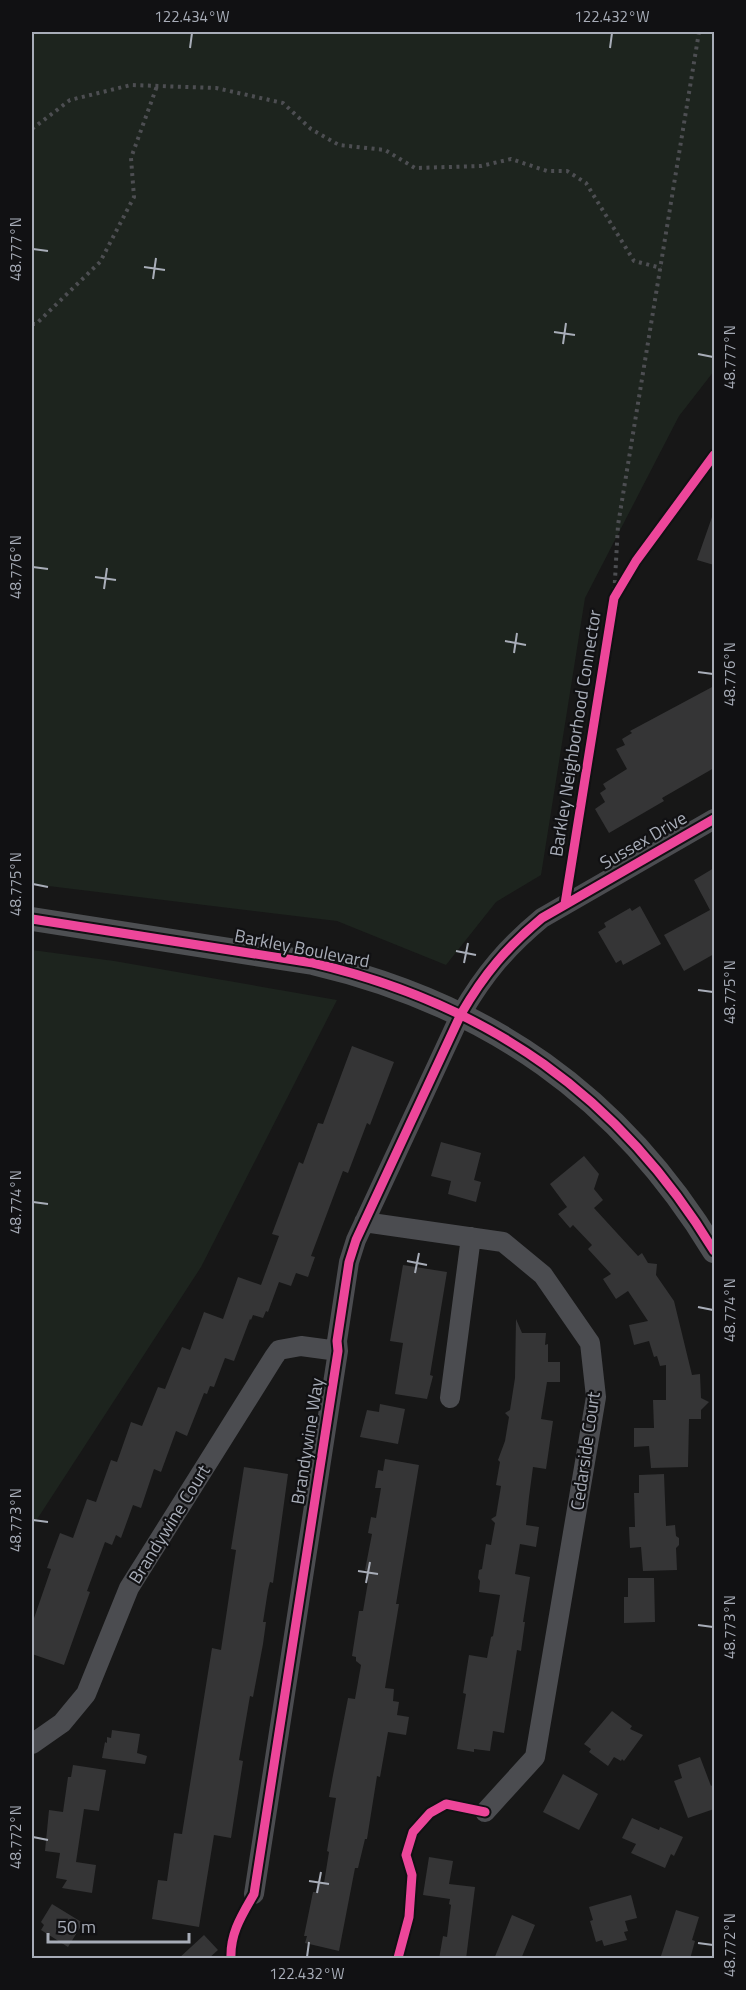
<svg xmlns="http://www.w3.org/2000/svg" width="746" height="1990" font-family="'Titillium Web',sans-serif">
<rect width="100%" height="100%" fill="#171717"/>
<!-- green -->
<path fill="#1d241e" d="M32,32H714V371L679,416L585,598L541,875L496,902L446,965L337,921L32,884Z
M32,950L114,961L337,1000L201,1267L32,1527Z"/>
<!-- building -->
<path fill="#353536" d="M712,517L714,518V565L697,560Z
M714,686V768L662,798L664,801L609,833L595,809L605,802L600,793L606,789L603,784L627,769L616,749L625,745L622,739L632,733L630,731Z
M714,868V954L684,971L664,935L710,910L694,880Z
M640,906L661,944L623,965L621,960L616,963L598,932L606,927L604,923L630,908L632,911Z
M352,1046L394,1062L370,1125L367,1123L348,1173L343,1171L311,1256L315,1257L308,1277L296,1273L291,1286L279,1282L268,1312L266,1311L263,1318L253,1315L251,1320L250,1319L234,1361L225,1358L214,1387L210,1386L207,1394L204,1393L187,1436L176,1431L161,1472L154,1469L141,1508L133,1505L121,1538L116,1535L112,1545L105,1542L87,1591L90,1592L64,1665L32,1654V1624L51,1569L47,1568L60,1533L73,1538L87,1499L96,1502L111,1460L117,1462L131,1422L142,1426L158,1387L165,1389L182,1347L190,1350L204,1312L223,1319L238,1277L261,1285L279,1236L272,1234L299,1162L303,1164L318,1123L323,1124Z
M441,1142L481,1153L474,1180L481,1182L476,1202L448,1194L451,1181L431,1176Z
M584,1156L599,1174L594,1189L603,1200L594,1208L638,1256L642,1253L648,1263L657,1264L656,1275L674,1301L692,1375L700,1374L701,1398L709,1402L701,1410V1419H689L688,1467L651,1468L649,1446L634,1447V1428H654L653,1400H666V1365L660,1366L657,1356L654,1357L649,1341L634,1345L629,1325L648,1321L628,1291L616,1299L603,1279L611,1274L588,1249L592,1245L573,1225L570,1228L558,1214L567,1207L550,1184Z
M403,1265L447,1272L430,1375L433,1376L427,1399L395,1394L403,1343L390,1341Z
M516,1319L522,1333H546L545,1345L548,1344V1362H560V1382H547L541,1419L553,1421L546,1469L533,1467L529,1497L526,1525L539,1527L536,1547L520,1544L515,1574L530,1577L523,1622H525L521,1651L517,1650L504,1733L493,1731L490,1751L474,1749V1752L457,1749L466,1694L463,1693L469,1655L487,1658L491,1637L493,1636L500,1595L479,1592L480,1581L478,1578L479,1570L482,1569L486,1544L491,1545L495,1523L491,1519L496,1516L501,1486L496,1485L500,1462L498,1460L505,1441L509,1417L505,1413L510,1410L515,1378Z
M380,1404L405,1409L398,1444L360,1437L367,1410L379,1412Z
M385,1459L419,1465L396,1604H399L385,1688L394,1689L393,1701L399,1702L397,1715L409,1717L406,1735L388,1732L380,1777L377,1776L367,1839H365L358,1868H355L339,1951L305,1943L307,1936H304L313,1892H316L318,1882L324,1883L329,1852L327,1851L336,1798L329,1797L333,1775L348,1698L355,1699L361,1665L356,1661V1657L352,1656L359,1611H363L368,1582V1571L365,1570L372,1534L368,1533L371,1517L376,1518L381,1488H375L378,1470L383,1471Z
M244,1467L288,1474L273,1583L270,1582L268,1590L263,1622H266L263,1644L253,1697L250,1696L239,1760L243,1761L231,1838L214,1835L199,1927L152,1919L158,1880L167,1881L174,1833L182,1834L212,1648L221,1650L236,1550L231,1549Z
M664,1474L666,1526L675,1525L676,1536L679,1538V1545L676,1548L677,1570L643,1571L641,1547L630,1548L629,1527H635L634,1493H639V1475Z
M628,1578H654L655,1622L624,1623V1597H628Z
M612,1711L632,1726L630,1729L643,1735L624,1761L622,1759L621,1761L614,1757L608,1766L589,1752L591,1749L584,1744Z
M112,1730L140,1734L137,1753L147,1756L145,1764L102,1758L105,1742L107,1743V1737L111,1738Z
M700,1757L711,1786L714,1784V1809L688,1818L674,1781L682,1778L678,1765Z
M73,1765L106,1770L99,1811L84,1809L76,1862L96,1865L92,1893L62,1888L67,1880L56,1878L60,1853L45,1851L49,1810L63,1812L68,1777H71Z
M563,1774L598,1794L579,1830L543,1812Z
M632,1818L659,1830L660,1827L683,1837L674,1856L671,1854L665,1868L631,1853L636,1844L622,1838Z
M429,1857L453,1861L449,1884L475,1887L466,1959H439L443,1936L447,1937L451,1905L449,1904L450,1899L423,1895Z
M631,1895L637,1918L625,1921L628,1931L624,1932L627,1940L604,1946L602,1940L596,1942L590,1921L593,1920L589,1907Z
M52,1904L83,1923L68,1947L41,1930L44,1925L41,1922Z
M676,1910L699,1917L692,1940L695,1941L690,1959H660Z
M512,1915L535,1925L521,1959H494Z
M204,1935L218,1950L208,1959H178Z"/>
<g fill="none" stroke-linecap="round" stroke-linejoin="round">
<!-- path -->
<path stroke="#4d4e52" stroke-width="4" stroke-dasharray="3 4.5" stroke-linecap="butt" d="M32,129L70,100L131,85L216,88L283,103L311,129L339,145L385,150L415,168L481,166L511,159L547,171H567L586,183L634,261L661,268
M32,324H36L100,262L134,197L131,158L157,86
M614,598L618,525L699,32"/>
<!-- minor -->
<path stroke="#4b4c50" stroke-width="20" d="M364,1222L503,1242L543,1275L590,1343L596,1397L535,1757L485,1812
M450,1398L471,1237
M32,1744L62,1723L86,1694L129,1588L274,1357L279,1350L301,1346L338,1351
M254,1894L338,1351L337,1341L349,1262L356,1240L461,1014C484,974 507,947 542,918L714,819"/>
<!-- major -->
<path stroke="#4d4f52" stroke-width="24" d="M32,919L313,963C488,1004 620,1096 714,1251"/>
<!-- cycleway casing -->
<g stroke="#111113" stroke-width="13">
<path id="cycleway" d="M565,904L614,598L636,561L714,455
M32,919L313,963C488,1004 620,1096 714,1251
M231,1958C230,1933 242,1915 254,1894L338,1351L337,1341L349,1262L356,1240L461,1014C484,974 507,947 542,918L714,819
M398,1958L409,1917L412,1875L406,1855L413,1832L430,1813L446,1804L485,1812"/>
</g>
<!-- cycleway -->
<use href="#cycleway" stroke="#ed469a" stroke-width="9"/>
</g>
<!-- ticks -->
<path fill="none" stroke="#a8adb8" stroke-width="2" d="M190,48L192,33M610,48L612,33M33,249L48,251M144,267L165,270M153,279L156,258M554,332L575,335M563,344L566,323M698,354L713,357M33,567L48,569M95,577L116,580M104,589L107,568M505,641L526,645M514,653L517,633M698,672L713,674M33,884L48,887M456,951L476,955M464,963L468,943M698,990L713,992M33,1202L48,1204M407,1261L427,1265M415,1273L419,1253M698,1307L713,1310M33,1520L48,1522M358,1571L378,1574M366,1583L370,1562M698,1625L713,1627M33,1837L48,1840M309,1881L329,1884M317,1893L321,1872M698,1943L713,1945M307,1957L309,1942"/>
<g text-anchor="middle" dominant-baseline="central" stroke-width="4.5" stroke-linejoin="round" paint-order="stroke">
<!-- street labels -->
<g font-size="18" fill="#a8adb8" stroke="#111113">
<text transform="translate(575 733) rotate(-81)">Barkley Neighborhood Connector</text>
<text transform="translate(643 840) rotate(-30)">Sussex Drive</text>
<text transform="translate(302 948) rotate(11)">Barkley Boulevard</text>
<text transform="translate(307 1441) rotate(-81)">Brandywine Way</text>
<text transform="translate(585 1451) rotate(-82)">Cedarside Court</text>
<text transform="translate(169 1524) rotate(-58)">Brandywine Court</text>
</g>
</g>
<!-- border -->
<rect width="746" height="1990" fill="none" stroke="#111113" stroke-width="66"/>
<!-- scale -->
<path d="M48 1933v9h141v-9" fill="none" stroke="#a8adb8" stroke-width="3"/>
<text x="57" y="1933" font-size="18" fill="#a8adb8" stroke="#111113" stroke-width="4.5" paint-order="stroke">50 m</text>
<rect x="33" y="33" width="680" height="1924" fill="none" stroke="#a8adb8" stroke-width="2"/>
<g font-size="15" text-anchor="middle" fill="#a8adb8">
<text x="192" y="22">122.434°W</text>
<text x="612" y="22">122.432°W</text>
<text transform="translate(16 249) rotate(-90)" y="5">48.777°N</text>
<text transform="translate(730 357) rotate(-90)" y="5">48.777°N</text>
<text transform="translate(16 567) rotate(-90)" y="5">48.776°N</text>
<text transform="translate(730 674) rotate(-90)" y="5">48.776°N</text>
<text transform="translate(16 884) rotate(-90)" y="5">48.775°N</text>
<text transform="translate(730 992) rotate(-90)" y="5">48.775°N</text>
<text transform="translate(16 1202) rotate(-90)" y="5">48.774°N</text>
<text transform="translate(730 1310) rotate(-90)" y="5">48.774°N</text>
<text transform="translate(16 1520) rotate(-90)" y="5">48.773°N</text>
<text transform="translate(730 1627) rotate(-90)" y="5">48.773°N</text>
<text transform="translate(16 1837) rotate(-90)" y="5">48.772°N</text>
<text transform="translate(730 1945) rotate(-90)" y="5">48.772°N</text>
<text x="307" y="1979">122.432°W</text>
</g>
</svg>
